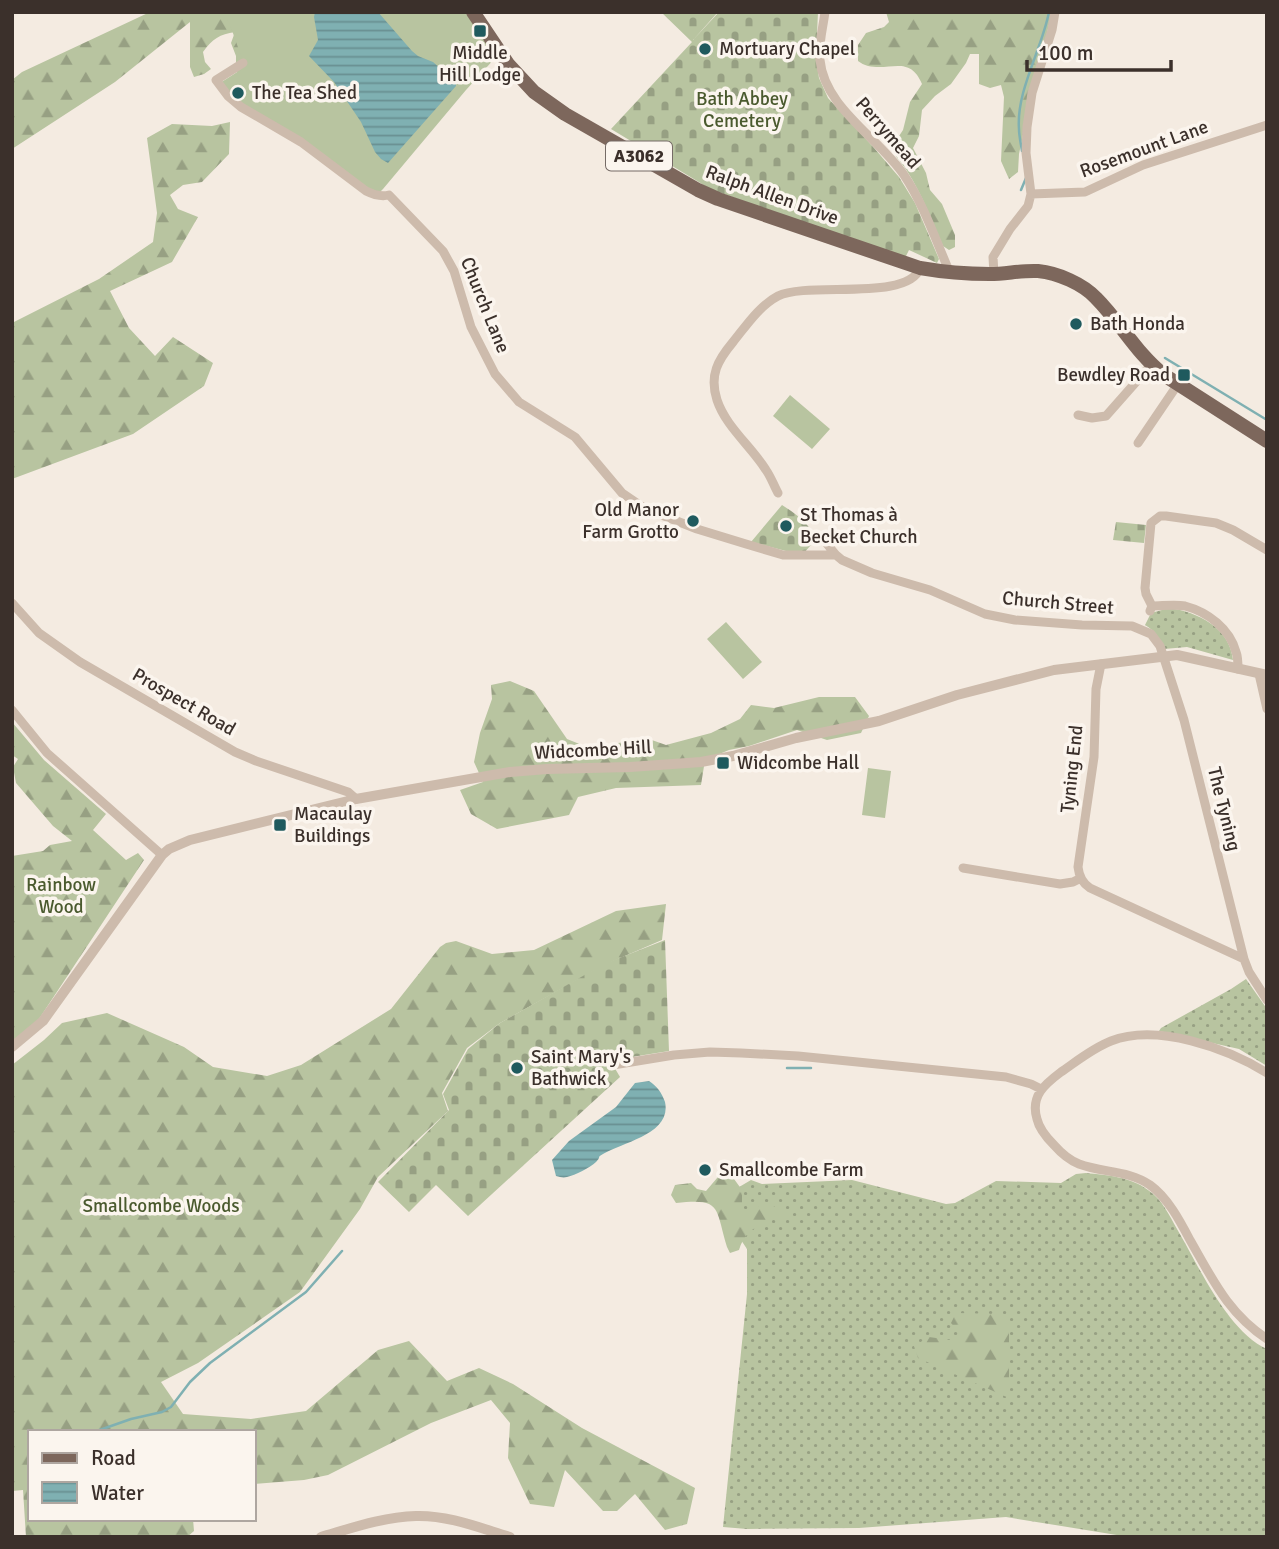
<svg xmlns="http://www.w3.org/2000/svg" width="1279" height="1549" font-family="Signika,sans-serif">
<defs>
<pattern id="grass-dots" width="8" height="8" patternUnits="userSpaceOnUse" patternTransform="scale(1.75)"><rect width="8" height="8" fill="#b8c4a0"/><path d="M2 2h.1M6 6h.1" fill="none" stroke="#97a083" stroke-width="1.8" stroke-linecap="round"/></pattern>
<pattern id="forest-firs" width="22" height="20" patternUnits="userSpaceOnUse" patternTransform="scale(1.75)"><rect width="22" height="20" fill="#b8c4a0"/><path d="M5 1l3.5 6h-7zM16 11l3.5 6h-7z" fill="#97a083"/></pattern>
<pattern id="cemetery-stones" width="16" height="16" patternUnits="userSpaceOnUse" patternTransform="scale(1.75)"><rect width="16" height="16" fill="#b8c4a0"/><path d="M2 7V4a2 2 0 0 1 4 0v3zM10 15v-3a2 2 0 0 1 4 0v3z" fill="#97a083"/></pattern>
<pattern id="water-rules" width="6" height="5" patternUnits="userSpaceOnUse" patternTransform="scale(1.75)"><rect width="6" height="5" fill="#7fb0b2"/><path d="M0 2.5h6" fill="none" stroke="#699091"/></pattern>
</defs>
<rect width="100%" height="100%" fill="#f4ebe1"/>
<!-- grass -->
<path fill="url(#grass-dots)" d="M1169,608C1198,612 1230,628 1233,660L1187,647L1164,649C1160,638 1155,631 1145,625L1151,613Z
M1246,979L1267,1009V1066L1239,1049L1159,1031L1161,1028L1231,989Z
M1086,1173C1107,1175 1131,1177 1148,1190C1162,1199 1169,1215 1177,1229C1199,1266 1227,1331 1267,1349V1537H1129L1006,1517L859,1528L747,1529L723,1527L747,1294V1249L739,1237L734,1190L751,1180L762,1184L852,1180L946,1204L955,1203L996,1181L1061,1183L1076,1174Z"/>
<!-- forest -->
<path fill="url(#forest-firs)" d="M150,12H276L244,84L236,71V56L231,43L235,32C220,34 212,39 203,52L205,62L211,69L204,74L194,77L190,67V22L115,82L12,149V80L22,72Z
M886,12H1052L1024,130L1019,154L1018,172L1009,179L1001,161L1004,97L1001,85L990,88L979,84V54H970L966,63L951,84L935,96L922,110L919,136L913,148L926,173L930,190L942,204L955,235V247L949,250L943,246C932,221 922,194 907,171C902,163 895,157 891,148L903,130L910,102L922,84C910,55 891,71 868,66C864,65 861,63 858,61V45L866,33L884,27L889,22Z
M230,122L229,154L202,182L183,185L170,195L178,209L198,217L172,262L110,291L129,328L155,356L173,337L213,363L204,386L133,434L12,479V323L99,279L153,242L157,213L147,138L172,124L212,126Z
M510,681L534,691L567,739L587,747L649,739L666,745L711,733L740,719L751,705L774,708L819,697H855L869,716L861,733L827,740L797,730L749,746L729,750L705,760L701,785L616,788L578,797L569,815L497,829L471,814L460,790L483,782L474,762L480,733L492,699L491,685Z
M12,722L44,760L106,814L93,830L126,860L138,853L144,860L37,1022L12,1042V856L43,851L50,845L72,841L53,826L16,783L13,767L18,759L12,755Z
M666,904L662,940L604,965L500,1023L467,1048L442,1093L448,1111L378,1177L360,1209L300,1292L198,1363L161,1382L183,1414L251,1419L306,1411L378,1350L409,1341L447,1381L479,1368L513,1384L582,1428L695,1488L687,1524L665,1530L635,1494L617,1511H603L565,1470L554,1507L530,1504L508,1458L510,1423L491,1400L431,1423L328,1475L304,1480L254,1484V1432H30V1519H193L194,1531L187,1537H26L23,1490L12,1491V1065L44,1040L62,1023L107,1013L184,1047L213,1067L267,1076L301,1065L391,1009L440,947L446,943L456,941L492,954L534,950L616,911Z
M723,1171L729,1172L742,1190V1207L747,1211L755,1209L762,1203L769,1204L782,1210L784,1216C764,1222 745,1228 739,1250L730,1253L727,1247C715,1207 722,1198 676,1203L671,1195L675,1185L691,1183L697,1189L706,1191Z
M956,1313L997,1314L1009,1327V1398L918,1358L914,1346L929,1337L957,1341L963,1337L951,1323Z"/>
<!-- cemetery -->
<path fill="url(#cemetery-stones)" d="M661,12H718L693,40L719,12H818L816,57L819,78L828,98L875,149L899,177L915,203L939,259L937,263L909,250L905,258L712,190L611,129L692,42Z
M782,505C796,514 809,523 816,539L804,553L786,551L751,542Z
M1116,522L1146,525L1144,543L1113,540Z
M665,940L669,1051L613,1060V1065L620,1077L468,1216L436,1185L409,1212L378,1182L449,1110L443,1094L468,1049L500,1023L604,964Z"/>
<!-- garden -->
<path fill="#b8c4a0" d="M220,12H465L496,57L466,90L383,189L379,193H374L239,105L220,83L245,67L229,22Z
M790,395L830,429L812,449L773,416Z
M726,622L762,662L743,679L707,639Z
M868,768L891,771L885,818L862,815Z"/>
<!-- water -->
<path fill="url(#water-rules)" d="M315,12H378L412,51L418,56L433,62L456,82V86L388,163L381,159L375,152L361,122L334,82L309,56L318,40L314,17Z
M649,1081C657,1086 662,1093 665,1102C672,1134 623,1142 603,1154C596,1158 602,1156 596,1162C590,1168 575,1175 567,1177C563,1178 560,1177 556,1176L552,1160L569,1141L616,1107L635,1083Z"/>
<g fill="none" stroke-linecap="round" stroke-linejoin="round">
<!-- stream -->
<path stroke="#7fb0b2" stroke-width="2.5" d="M1022,151C1021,144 1019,136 1019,129C1016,91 1042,49 1049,12
M1021,190L1026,178
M1165,358L1267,420
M787,1068H811
M94,1432L131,1419L162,1412L171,1407L190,1382L210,1363L306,1292L342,1251"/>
<!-- minor -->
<path stroke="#cdbbac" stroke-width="9" d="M825,12C823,28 818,45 820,60C824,107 879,138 904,175C924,205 936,241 950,273
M243,63L216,80L228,96L241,107L301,142L366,191C374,195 381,197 389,195L443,251L454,271L471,327L495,374L519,402L575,437L622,493L644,508L697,529L746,544L783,555H836
M1031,194L1085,192L1143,165L1267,125
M994,274L993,257L1010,229L1028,206L1031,194L1026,153L1027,127L1032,93L1052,30L1055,12
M1078,415L1092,418L1106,416L1151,365
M1138,443L1178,384
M778,493C774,486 771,477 766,470C751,446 726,427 717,400C709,375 718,360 733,342C746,326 759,306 778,296C808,281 908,302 920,268
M827,544L836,555L842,560L872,573L930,590L985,614L1015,620L1082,625L1132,626L1151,634L1160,646L1184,720L1244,959L1249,972L1267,1000
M12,603L39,633L80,662L235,752L256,761L348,792L356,799
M1152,606L1146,594L1145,588L1151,523L1160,516H1166L1216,523L1233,530L1267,550
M1150,611L1152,606C1162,606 1175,604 1185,606C1208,612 1230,629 1236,652C1238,657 1238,663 1238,669
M1101,664L1096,689L1094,757L1078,867C1079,876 1082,883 1090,888L1244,959
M1259,674L1267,709
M12,710L47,753L162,855
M963,868L1060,884L1073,882L1081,878
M613,1065L674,1055L710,1052L741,1053L798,1056L1006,1077L1031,1084L1041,1089
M1267,1073C1227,1048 1157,1023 1111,1041C1093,1048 1077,1061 1061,1072C1045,1084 1030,1096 1037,1119C1039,1128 1047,1138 1054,1145C1061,1153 1069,1160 1079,1164C1103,1173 1128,1170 1150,1185C1168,1198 1180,1221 1190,1240C1213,1280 1228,1313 1267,1339"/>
<!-- tertiary -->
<path stroke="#cdbbac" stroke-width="10" d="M12,1047L43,1021L162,855L169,849L190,840L356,799L510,772L547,769L630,767L701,762L733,756L796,738L879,721L957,695L1054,670L1177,655L1267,675
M321,1537C352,1528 383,1517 416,1516C448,1515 480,1528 510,1537"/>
<!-- primary -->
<path stroke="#7d675c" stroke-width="14" d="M473,12L508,64L534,92L565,114L698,190L718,199L920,268C943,272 966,274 990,274C1006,274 1022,270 1038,271C1058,273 1083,284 1096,298C1121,323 1136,353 1164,375L1267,441"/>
</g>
<!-- markers -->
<g fill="#1f5a5e" stroke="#fbf5ee" stroke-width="2.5">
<rect x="473" y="24" width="14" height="14" rx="3.5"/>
<circle cx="705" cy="49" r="7"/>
<circle cx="238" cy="93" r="7"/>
<circle cx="1076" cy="324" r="7"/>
<rect x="1177" y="368" width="14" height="14" rx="3.5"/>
<circle cx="693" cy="521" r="7"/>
<circle cx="786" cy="526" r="7"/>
<rect x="716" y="756" width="14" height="14" rx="3.5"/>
<rect x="273" y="818" width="14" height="14" rx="3.5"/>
<circle cx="517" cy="1068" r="7"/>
<circle cx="705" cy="1170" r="7"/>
</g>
<g text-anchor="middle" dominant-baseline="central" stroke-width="7" stroke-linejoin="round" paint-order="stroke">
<!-- shield labels -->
<rect fill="#fbf5ee" stroke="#756b66" stroke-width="2" x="606" y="141.5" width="66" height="29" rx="5"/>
<g font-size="18" font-weight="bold" fill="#3b302b">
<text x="639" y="156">A3062</text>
</g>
<!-- poi labels -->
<g font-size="19" fill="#3b302b" stroke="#fbf5ee" text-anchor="start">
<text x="719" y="49">Mortuary Chapel</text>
<text x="480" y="53" text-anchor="middle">Middle<tspan x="480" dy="22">Hill Lodge</tspan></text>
<text x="252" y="93">The Tea Shed</text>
<text x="1090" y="324">Bath Honda</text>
<text x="1170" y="375" text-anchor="end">Bewdley Road</text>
<text x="679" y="510" text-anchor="end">Old Manor<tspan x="679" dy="22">Farm Grotto</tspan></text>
<text x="800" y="515">St Thomas à<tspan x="800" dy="22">Becket Church</tspan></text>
<text x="737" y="763">Widcombe Hall</text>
<text x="294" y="814">Macaulay<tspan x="294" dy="22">Buildings</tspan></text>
<text x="531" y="1057">Saint Mary's<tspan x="531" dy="22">Bathwick</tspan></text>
<text x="719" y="1170">Smallcombe Farm</text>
</g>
<!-- park labels -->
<g font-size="19" fill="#4a5a2e" stroke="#fbf5ee">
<text x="742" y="99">Bath Abbey<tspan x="742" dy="22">Cemetery</tspan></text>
<text x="61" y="885">Rainbow<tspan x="61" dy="22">Wood</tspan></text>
<text x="161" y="1206">Smallcombe Woods</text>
</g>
<!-- street labels -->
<g font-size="19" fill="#3b302b" stroke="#fbf5ee">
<text transform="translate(888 133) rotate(49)">Perrymead</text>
<text transform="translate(1144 149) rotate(-20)">Rosemount Lane</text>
<text transform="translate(772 195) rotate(20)">Ralph Allen Drive</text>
<text transform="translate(485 305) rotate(68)">Church Lane</text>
<text transform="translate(1058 603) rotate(5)">Church Street</text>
<text transform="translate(184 702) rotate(30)">Prospect Road</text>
<text transform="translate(593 750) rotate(-3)">Widcombe Hill</text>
<text transform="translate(1072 769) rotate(-84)">Tyning End</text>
<text transform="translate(1224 809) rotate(76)">The Tyning</text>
</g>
</g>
<!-- border -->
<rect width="1279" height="1549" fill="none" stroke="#3b302b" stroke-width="28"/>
<!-- legend -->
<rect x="28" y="1430" width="228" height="91" fill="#fbf5ee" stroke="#aea6a0" stroke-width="2"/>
<rect x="42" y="1453" width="35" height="10" fill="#7d675c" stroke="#aea6a0" stroke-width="2"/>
<text x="91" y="1465" font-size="21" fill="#3b302b">Road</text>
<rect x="42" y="1482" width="35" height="21" fill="url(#water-rules)" stroke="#aea6a0" stroke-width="2"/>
<text x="91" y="1500" font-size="21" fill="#3b302b">Water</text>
<!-- scale -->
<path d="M1027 60v10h144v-10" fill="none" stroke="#3b302b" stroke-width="3.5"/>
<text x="1038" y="60" font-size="21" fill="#3b302b" stroke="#fbf5ee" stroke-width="5" paint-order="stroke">100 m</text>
</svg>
